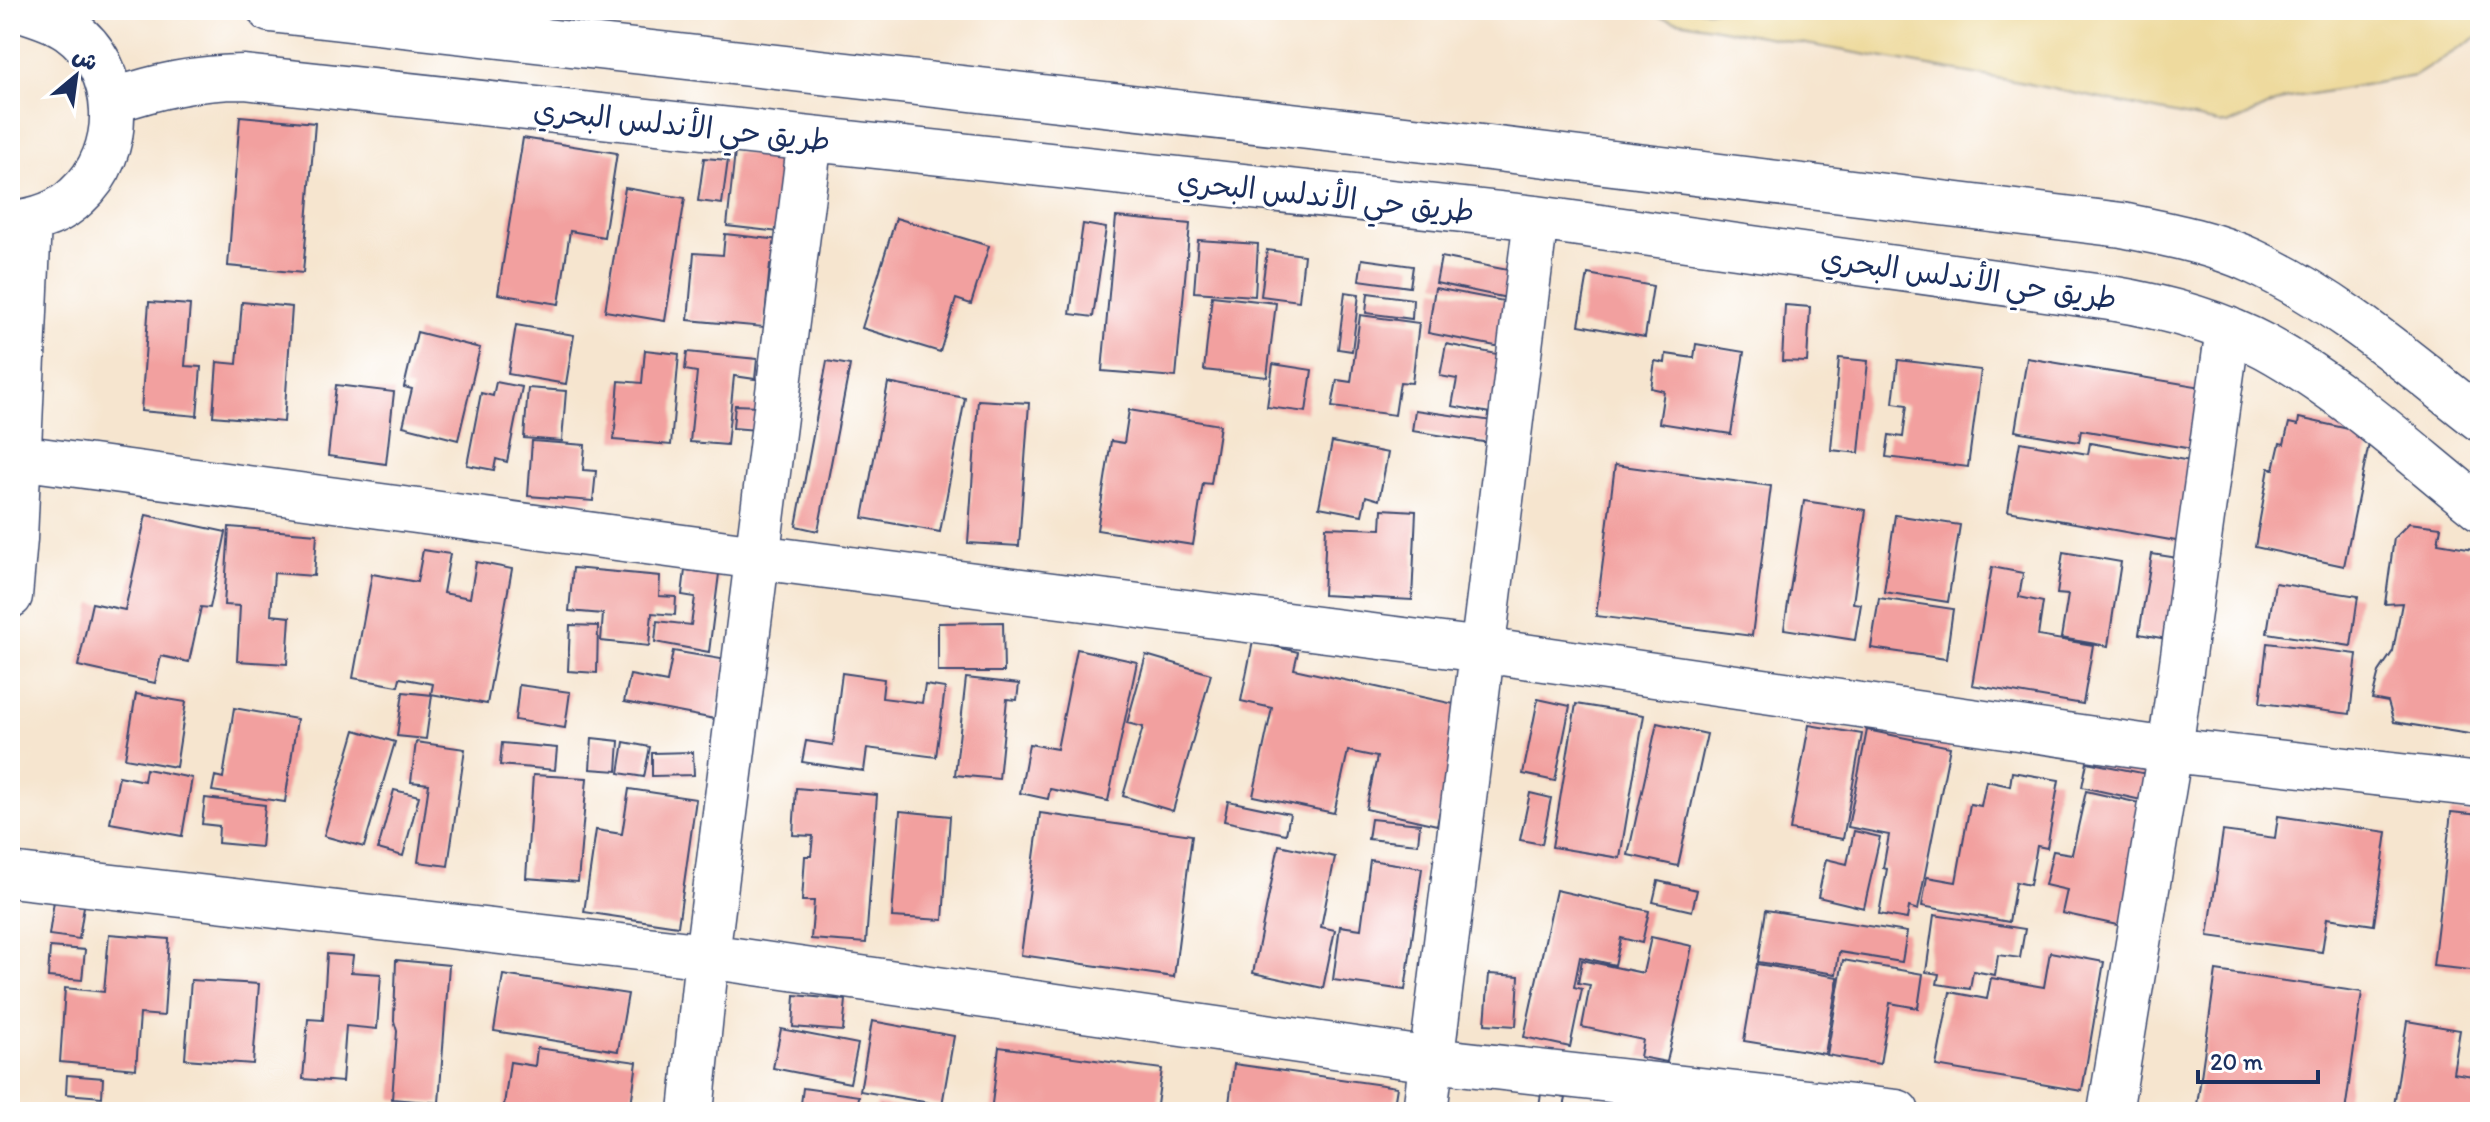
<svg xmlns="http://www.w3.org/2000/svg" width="2490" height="1122" font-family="Itim,'Playpen Sans Arabic',sans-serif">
<rect width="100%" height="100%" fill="#fff"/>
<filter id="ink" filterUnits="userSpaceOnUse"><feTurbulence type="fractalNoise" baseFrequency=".0125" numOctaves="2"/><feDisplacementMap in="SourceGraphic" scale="16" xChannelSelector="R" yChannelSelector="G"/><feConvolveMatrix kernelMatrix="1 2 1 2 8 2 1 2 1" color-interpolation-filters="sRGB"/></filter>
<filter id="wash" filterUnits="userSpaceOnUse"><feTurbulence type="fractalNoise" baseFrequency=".006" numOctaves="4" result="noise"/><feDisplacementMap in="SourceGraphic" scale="32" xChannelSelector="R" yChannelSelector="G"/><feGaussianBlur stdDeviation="1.8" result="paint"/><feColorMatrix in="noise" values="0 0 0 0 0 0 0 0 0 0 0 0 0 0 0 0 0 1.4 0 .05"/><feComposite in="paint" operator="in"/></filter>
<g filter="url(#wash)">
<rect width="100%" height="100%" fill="#f6e5cf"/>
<!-- sand -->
<path fill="#eeda9e" stroke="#84847e" stroke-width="2" d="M1637,10H2480V35L2415,76L2284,99L2228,125L2019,82L1672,20Z"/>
<g id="blocks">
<!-- building -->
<path fill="#f2a09f" d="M240,116L315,123L303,273L228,266Z
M523,138L617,153L604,237L570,231L559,304L498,294Z
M735,152L787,158L779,232L727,226Z
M704,158L728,160L722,204L698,201Z
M625,188L685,198L665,321L605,311Z
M1116,217L1190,224L1176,377L1102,371Z
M896,218L989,246L971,304L956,299L940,352L862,328Z
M1083,224L1106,228L1093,317L1070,314Z
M725,234L789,241L786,266L770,264L764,327L688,320L694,253L723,255Z
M1198,240L1258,244L1255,296L1194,292Z
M1267,250L1304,255L1299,301L1261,296Z
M1441,257L1513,271L1507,298L1436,283Z
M1362,259L1413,266L1410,287L1359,280Z
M1588,274L1653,286L1645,337L1579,325Z
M1435,288L1509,302L1501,347L1428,333Z
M1345,292L1359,294L1352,351L1338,349Z
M1368,293L1413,299L1412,319L1366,313Z
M1212,296L1276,303L1267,377L1204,370Z
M149,302L190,305L185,366L201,367L197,416L141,411Z
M242,302L292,307L284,422L213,416L217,362L237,364Z
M1785,305L1810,307L1807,362L1782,361Z
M1360,315L1419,323L1412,383L1400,382L1395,415L1332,407L1337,380L1351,382Z
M516,325L574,335L566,384L508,374Z
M417,332L480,348L458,440L403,426L412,389L404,387Z
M1446,344L1512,357L1501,415L1452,406L1457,379L1440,376Z
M1696,344L1744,352L1731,434L1659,423L1664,391L1651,388L1655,361L1665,363L1666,354L1694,358Z
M645,350L679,354L671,445L614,440L619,381L642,383Z
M687,352L757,359L755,379L734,376L727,445L690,442L697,372L685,370Z
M1839,358L1868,361L1859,453L1831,450Z
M2027,358L2208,388L2198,450L2081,430L2079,442L2015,431Z
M1898,360L1981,370L1968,467L1886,457L1889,435L1903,437L1907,405L1893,403Z
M827,361L850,365L818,531L796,526Z
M1273,364L1312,370L1306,412L1267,407Z
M496,382L522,387L507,462L496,459L494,470L467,465L481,393L493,396Z
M888,383L965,398L940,532L863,518Z
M336,385L394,392L386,464L328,456Z
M528,388L566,391L562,441L524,438Z
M978,400L1029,403L1019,546L968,543Z
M735,405L759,406L757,430L733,428Z
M1129,410L1220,425L1211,484L1203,483L1193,545L1097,530L1111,441L1124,443Z
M1415,410L1493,421L1490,443L1412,431Z
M2299,418L2371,434L2344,566L2255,547L2269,468L2274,469L2280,443L2284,444L2289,423L2298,425Z
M532,441L585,445L583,470L596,471L593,501L528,496Z
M1332,442L1388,453L1379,500L1366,496L1362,515L1319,507Z
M2020,442L2088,454L2090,443L2207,464L2193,544L2008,511Z
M1615,465L1771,486L1752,636L1596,616Z
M1804,501L1866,510L1853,603L1861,604L1855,640L1784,629Z
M1382,509L1416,511L1412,600L1323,595L1326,527L1381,529Z
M146,515L226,532L210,608L201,607L189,662L161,656L155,683L78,666L92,603L125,610Z
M1895,515L1960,525L1948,602L1884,592Z
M2409,523L2441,527L2438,543L2480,550V708L2476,735L2394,722L2388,702L2372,699L2379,672L2393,651L2402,603L2385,604L2394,538Z
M229,527L317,534L314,576L274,573L271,615L290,617L287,664L237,661L240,606L224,605Z
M423,550L450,554L443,593L470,598L476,562L512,569L487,704L431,694L433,684L400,678L398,686L353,678L372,574L417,582Z
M2063,552L2121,562L2108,646L2061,638L2068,595L2057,594Z
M2152,554L2191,560L2178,641L2139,634Z
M1992,567L2023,573L2019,597L2043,602L2038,636L2093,645L2083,704L1972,685Z
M573,568L660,576L659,596L676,597L675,615L652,613L649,646L601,641L603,614L569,611Z
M685,570L719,574L709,652L655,642L657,621L691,625L695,597L682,595Z
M2275,583L2358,596L2351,646L2267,633Z
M1879,598L1953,609L1946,659L1871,648Z
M1003,622L1004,672H938V623Z
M570,625L598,626L597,673L568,671Z
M1253,641L1298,652L1294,669L1463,706L1437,825L1366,809L1377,757L1348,751L1334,813L1253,796L1272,708L1241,701Z
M2267,643L2357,654L2350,714L2260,703Z
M1077,649L1137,662L1108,801L1050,789L1048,799L1020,793L1029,744L1057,749Z
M673,651L727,660L715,719L624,702L630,675L667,682Z
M1146,655L1211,674L1173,811L1123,796L1143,727L1127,723Z
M842,673L884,679L882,698L922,703L925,685L945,688L936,757L867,748L864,771L802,762L806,741L833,745Z
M966,678L1019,684L1017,700L1007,699L999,779L955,775Z
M519,685L570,692L565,728L515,720Z
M403,692L432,695L426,739L397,736Z
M136,694L186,702L176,767L125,758Z
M1538,699L1570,706L1555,781L1523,774Z
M1576,704L1644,715L1620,858L1552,847Z
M234,708L297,719L285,802L212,791L215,776L223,778Z
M1657,723L1707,734L1678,866L1628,855Z
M1809,725L1862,734L1843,839L1790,830Z
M355,730L395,742L364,847L324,836Z
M1867,730L1950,747L1918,910L1909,907L1907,919L1879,914L1887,869L1883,868L1889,835L1848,827Z
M592,738L619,741L617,771L590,769Z
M416,742L465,749L448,866L418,862L429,784L411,782Z
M624,742L650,747L644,777L619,773Z
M502,743L557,748L555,770L500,765Z
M693,752L694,775L652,776V753Z
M2087,762L2152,775L2146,801L2082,787Z
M146,769L192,778L182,836L110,823L119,776L144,781Z
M2012,772L2059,780L2047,848L2037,846L2030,885L2016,882L2009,922L1922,906L1927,877L1956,882L1970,804L1981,806L1986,781L2010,786Z
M533,775L587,778L578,882L526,878Z
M796,788L877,795L866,943L811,939L814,901H802L805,856H811L813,836L793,835Z
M629,789L696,799L678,926L584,912L596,830L622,834Z
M394,790L419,796L403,856L378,849Z
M2086,791L2157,807L2131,928L2062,913L2067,890L2045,885L2053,851L2072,854Z
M1530,793L1551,798L1542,844L1520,840Z
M205,798L265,805L261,847L218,843L219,826L202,824Z
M1228,801L1290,814L1286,834L1224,821Z
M900,811L950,816L943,920L892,917Z
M2451,812L2480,815V971L2433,966Z
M1040,813L1192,835L1174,977L1021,955Z
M2278,816L2387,832L2374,925L2327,918L2322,952L2208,936L2223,831L2275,838Z
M1371,819L1420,824L1418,844L1368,839Z
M1854,831L1880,837L1864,908L1818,897L1826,859L1847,864Z
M1279,845L1335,857L1321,927L1335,930L1323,988L1253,973Z
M1370,860L1422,868L1405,990L1333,980L1340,926L1361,929Z
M1658,881L1697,890L1692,911L1653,902Z
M1556,890L1649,911L1642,943L1621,938L1615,965L1580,957L1574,987L1582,989L1570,1047L1524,1037Z
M54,901L84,906L79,939L49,935Z
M1766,910L1907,932L1902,962L1839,952L1836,974L1758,962Z
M1934,915L2025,929L2020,958L1998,955L1995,975L1973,971L1970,989L1937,984L1939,974L1926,972Z
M109,934L169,939L164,1016L140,1014L136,1069L60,1062L65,988L104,992Z
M1651,937L1692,946L1667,1062L1640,1057L1643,1040L1582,1027L1590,985L1578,983L1582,960L1643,973Z
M50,947L85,950L82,980L48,977Z
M2050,952L2104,962L2082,1091L1936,1066L1950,992L1987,999L1991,978L2044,987Z
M327,954L353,956L351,972L381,974L377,1029L346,1026L342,1082L303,1079L308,1019L323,1020Z
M396,960L449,965L439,1103L392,1099L397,1031L394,1021Z
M1843,960L1923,974L1918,1008L1890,1003L1880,1064L1827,1055Z
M1757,964L1838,977L1825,1054L1744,1041Z
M2216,971L2362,992L2345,1112H2196Z
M1489,974L1519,976L1516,1026L1485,1024Z
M503,975L628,994L618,1051L494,1031Z
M191,980L259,984L253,1064L185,1059Z
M795,995L846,1000L843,1031L793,1027Z
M872,1021L954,1036L942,1105L860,1091Z
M2407,1021L2460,1030L2453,1073L2480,1077V1112H2393Z
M781,1029L858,1044L850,1083L773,1068Z
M999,1047L1162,1069L1156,1112H991Z
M537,1048L637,1062L630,1112H503L510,1062L535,1066Z
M1234,1064L1397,1087L1393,1112H1228Z
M67,1075L103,1078L102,1097L66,1094Z
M803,1088L859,1096L857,1112H800Z
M1541,1094L1566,1098L1563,1112H1538Z
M165,1103L202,1111V1112H164Z
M877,1104L914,1110V1112H875Z
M1614,1105L1643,1111V1112H1613Z"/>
</g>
</g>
<g filter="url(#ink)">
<use href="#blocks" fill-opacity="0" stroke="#3c4a6f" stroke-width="2"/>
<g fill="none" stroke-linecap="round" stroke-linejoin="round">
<!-- minor casing -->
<g stroke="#3c4a6f" stroke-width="47">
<path id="minor" d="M270,10L1432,141L2122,225C2166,234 2211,242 2252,261C2337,300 2407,362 2480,419
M113,101C157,86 197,77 244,77L1536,218L2110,298C2165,307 2217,321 2266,347C2344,390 2411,453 2480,508
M10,223C34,221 59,214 77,196C126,152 124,68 69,29C56,20 40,15 24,10
M18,457L757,557L1482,650L2170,750L2480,785
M10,596L15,539L29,221
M10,875L707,956L1432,1060L1897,1112
M691,1112L707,956L810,139
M1425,1112L1536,218
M2110,1112L2170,750L2228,329"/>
</g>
<!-- minor -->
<use href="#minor" stroke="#fff" stroke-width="44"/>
</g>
</g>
<g text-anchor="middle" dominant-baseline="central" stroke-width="6" stroke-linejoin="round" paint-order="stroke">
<!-- street labels -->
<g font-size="30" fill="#1b2f5e" stroke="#fff">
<text transform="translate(682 125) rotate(6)">طريق حي الأندلس البحري</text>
<text transform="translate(1326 196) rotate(6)">طريق حي الأندلس البحري</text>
<text transform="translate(1969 278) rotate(8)">طريق حي الأندلس البحري</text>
</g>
</g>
<!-- margin -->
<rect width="2490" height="1122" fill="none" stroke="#fff" stroke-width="40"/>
<!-- north arrow -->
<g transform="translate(76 76) rotate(29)" stroke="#ffffff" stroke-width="6" paint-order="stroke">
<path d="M0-6L14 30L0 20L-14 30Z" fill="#1b2f5e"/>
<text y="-12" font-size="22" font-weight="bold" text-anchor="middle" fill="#1b2f5e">ش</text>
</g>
<!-- scale -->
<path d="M2198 1070v12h120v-12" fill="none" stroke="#1b2f5e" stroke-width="4"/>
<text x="2210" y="1070" font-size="24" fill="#1b2f5e" stroke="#ffffff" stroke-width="6" paint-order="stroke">20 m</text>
</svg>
